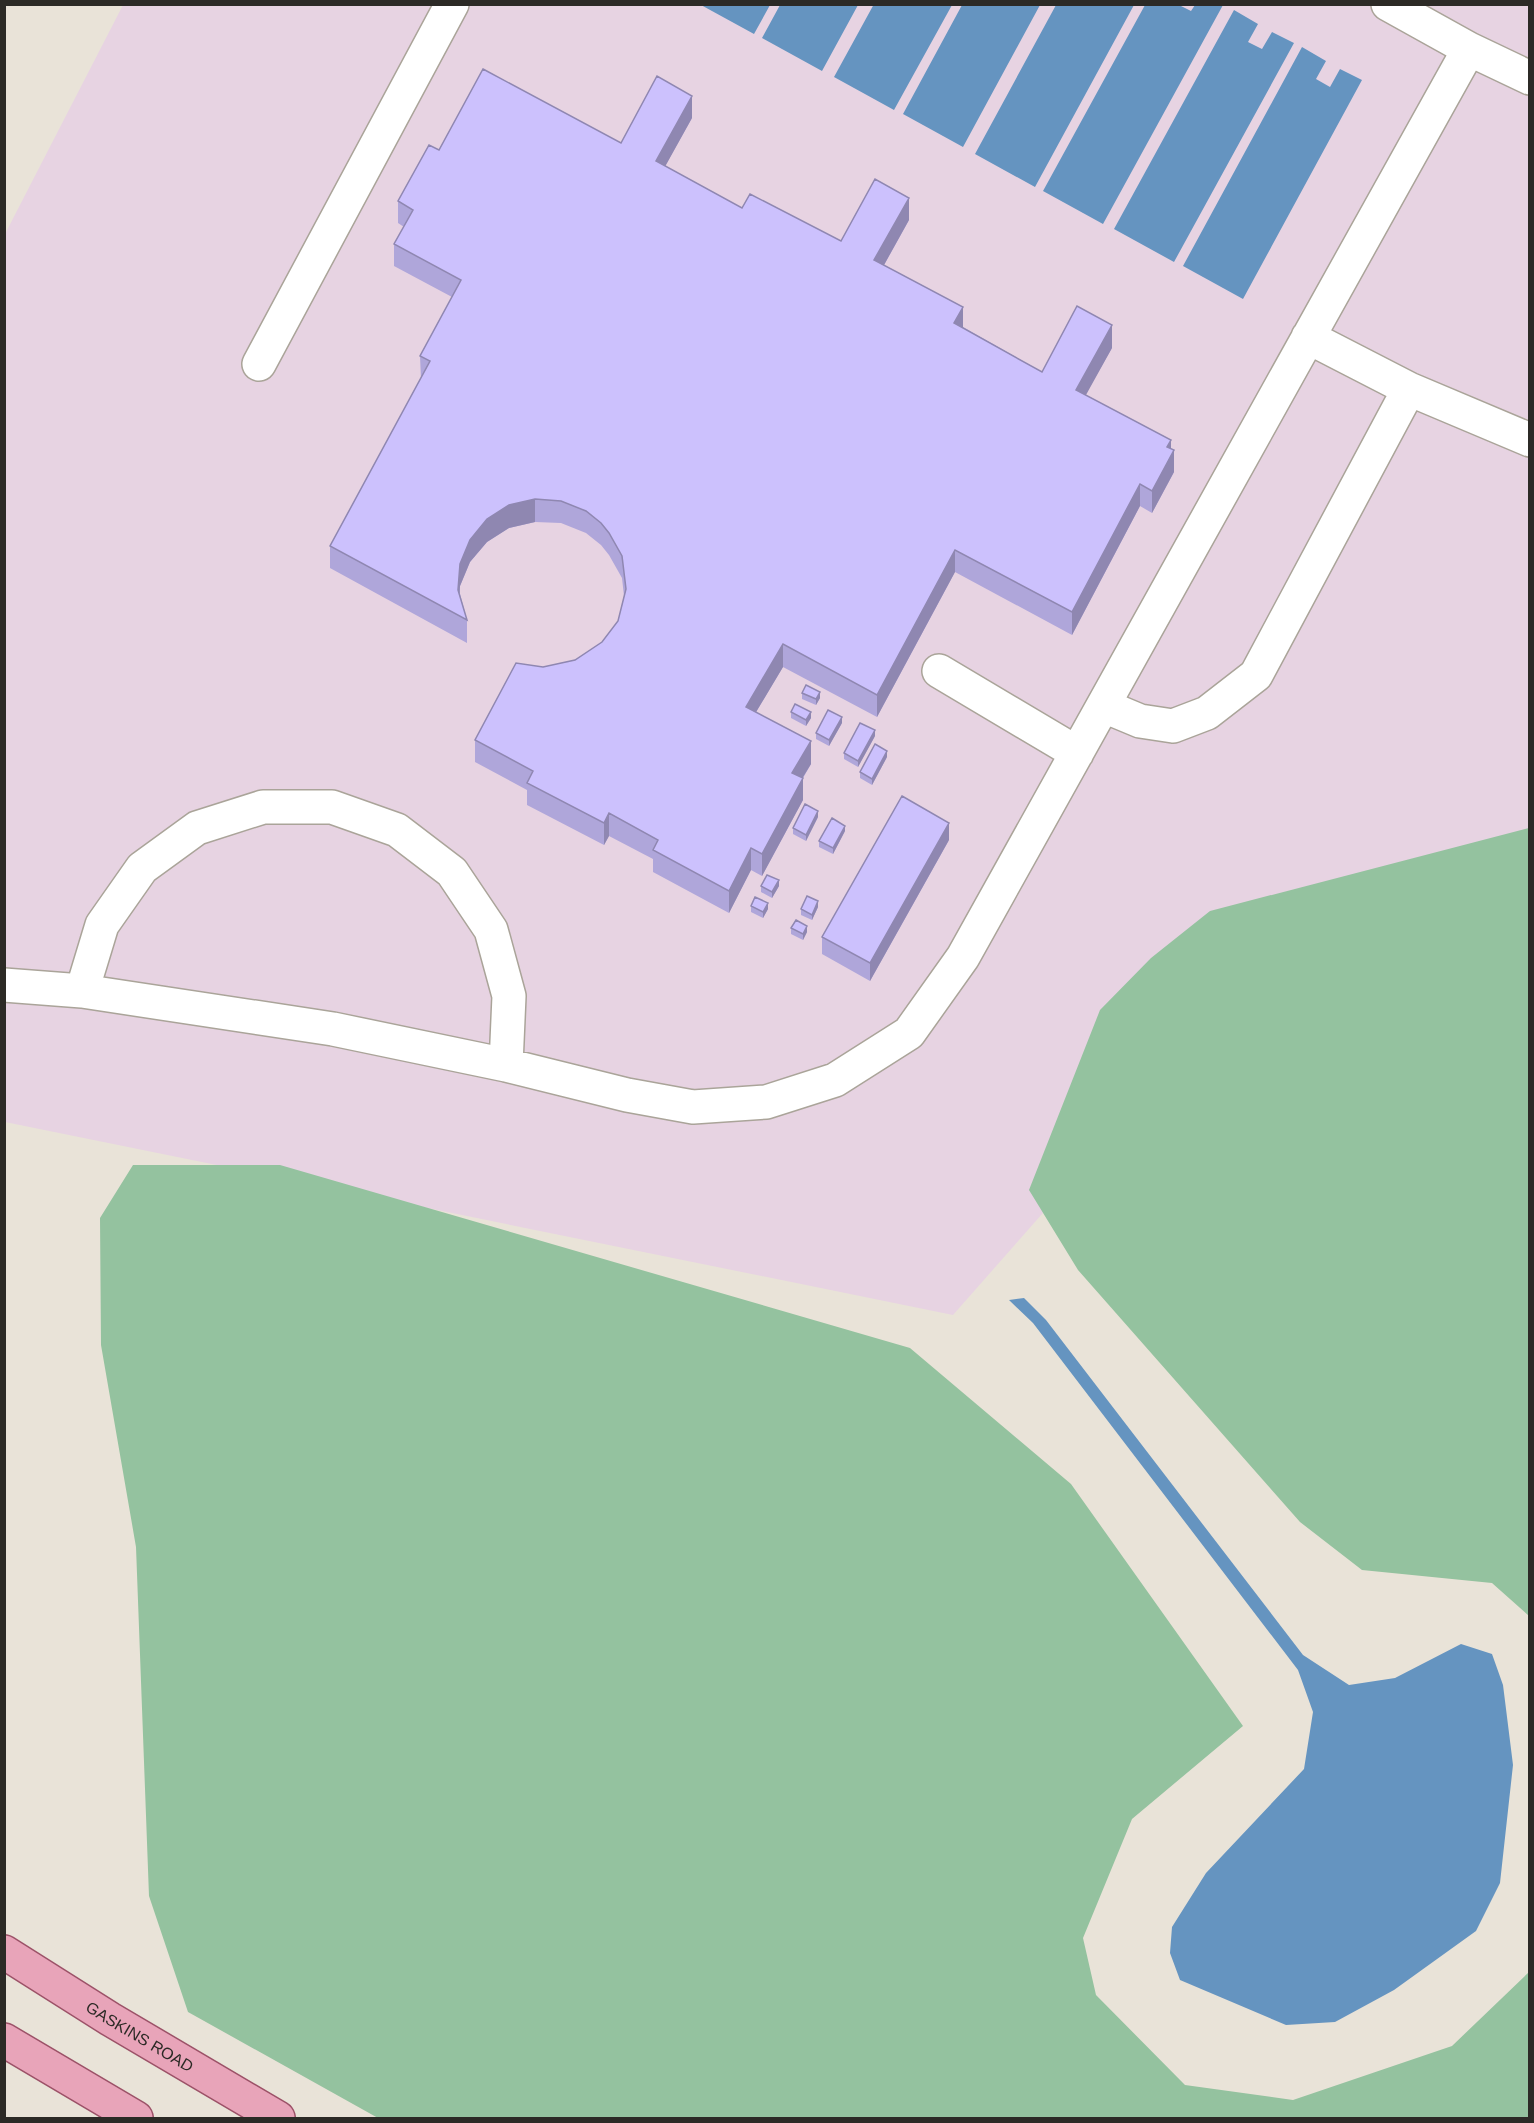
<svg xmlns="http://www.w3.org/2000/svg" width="1534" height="2123" font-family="Helvetica,sans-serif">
<rect width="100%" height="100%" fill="#e9e3d8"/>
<!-- industrial -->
<path fill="#e7d3e2" d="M123,5H1529V875L1252,976L953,1315L5,1122L4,236Z"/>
<!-- green -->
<path fill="#94c29f" d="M1529,828H1530L1529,1616L1492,1583L1362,1570L1300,1522L1078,1270L1029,1190L1100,1010L1151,958L1210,911Z
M133,1165H280L910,1348L1071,1484L1243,1726L1132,1819L1083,1938L1096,1995L1185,2085L1293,2100L1452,2046L1529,1972V2118H378L188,2012L149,1896L136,1547L101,1345L100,1218Z"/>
<!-- water -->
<path fill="#6594c0" d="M874,4L952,5L894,110L834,77Z
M1221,4L1223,5L1103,224L1043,191L1145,5H1179L1191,11L1195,5Z
M701,5H770L754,34Z
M780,5H858L822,71L762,38Z
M962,5H1040L963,147L903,114Z
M1056,5H1134L1035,187L975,154Z
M1234,10L1258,24L1248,42L1262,49L1272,32L1294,43L1174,262L1114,229Z
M1302,47L1326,61L1316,79L1330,87L1340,69L1362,80L1243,299L1183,266Z
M1024,1298L1046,1320L1303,1655L1349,1685L1395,1678L1461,1644L1492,1654L1503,1685L1513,1765L1500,1883L1476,1931L1394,1990L1335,2022L1286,2025L1180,1980L1170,1953L1172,1927L1206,1873L1304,1769L1313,1712L1298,1670L1033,1323L1009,1300Z"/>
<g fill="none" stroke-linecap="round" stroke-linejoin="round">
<!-- minor casing -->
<g stroke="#aaa499" stroke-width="36">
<path id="minor" d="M1469,49L1530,78
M1308,337L1409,389L1530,440
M259,364L452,4
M939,671L1077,753
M1104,706L1140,721L1173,726L1207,713L1256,675L1409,389
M4,985L82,991L333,1029L506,1065L627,1095L693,1107L766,1102L835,1080L909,1033L963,957L1469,49L1388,4
M82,991L102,925L142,868L197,828L263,807H332L397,830L452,872L491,930L509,996L506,1065"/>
</g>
<!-- major casing -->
<g stroke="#9c5268" stroke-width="36">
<g id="major">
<path id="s1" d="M4,1952L110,2019L278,2118"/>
<path d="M4,2040L136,2118"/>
</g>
</g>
<!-- minor -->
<use href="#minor" stroke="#fff" stroke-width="33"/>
<!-- major -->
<use href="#major" stroke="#e8a4b9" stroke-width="33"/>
</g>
<!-- wall -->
<path fill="#afa6da" d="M692,118L665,166L742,208L841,241L909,220L884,265L963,327L1042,372L1112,348L1085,395L1171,449L1174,472L1152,513L1140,506L1072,635L955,572L877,717L783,667L756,712L811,764L803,778V800L762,876L751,870L729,913L653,872V859L609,836L604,845L527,805V790L475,762V740L543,667L575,660L602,642L618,621L624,596L622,578L609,555L601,545L586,533L561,523L535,522L509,528L487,542L470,562L460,586V594L467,620V643L330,568V546L421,379L420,356L452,297L394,266V244L404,227L398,223V201L439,150L621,143Z
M802,693L820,698L816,705L802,699Z
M791,712L811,718L806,726L791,718Z
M842,723L829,746L816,739V733Z
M875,736L858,767L844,759V753Z
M887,757L872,785L860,778V772Z
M818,817L806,841L793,834V828Z
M845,831L833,854L819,847V841Z
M949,840L870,981L822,954V937Z
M761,886H779L772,898L761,892Z
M751,906L768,909L763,918L751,912Z
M818,907L812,920L801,915V909Z
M791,928L807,932L803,940L791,934Z"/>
<!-- shaded-wall -->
<path fill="#8f87b1" d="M692,96V118L656,183V161Z
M909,198V220L874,283V260Z
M963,307V329L954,323Z
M1112,325V348L1076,413V390Z
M1171,440V456L1174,450V472L1152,513V491L1167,447Z
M1140,484V506L1072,635V612Z
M535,499V522L509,528L487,542L470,562L460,586L458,612V590L460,564L470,540L487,519L509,505Z
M955,550V572L877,717V695Z
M783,644V667L746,729V707Z
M820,692V698L816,705V699Z
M811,712V718L806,726V720Z
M842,717V723L829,746V740Z
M875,730V736L858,767V761Z
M811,741V764L792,795V773Z
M887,751V757L872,785V779Z
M803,778V800L762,876V854Z
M818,811V817L806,841V835Z
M609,813V836L604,845V823Z
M949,823V840L870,981V963Z
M845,826V831L833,854V848Z
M751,848V870L729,913V891Z
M779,880V886L772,898V892Z
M818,901V907L812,920V915Z
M768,903V909L763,918V912Z
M807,926V932L803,940V934Z"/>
<!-- building -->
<path fill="#ccc1fd" stroke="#8f87b1" stroke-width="1.5" d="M483,69L621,143L657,76L692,96L656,161L742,208L750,194L841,241L875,179L909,198L874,260L963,307L954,323L1042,372L1077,306L1112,325L1076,390L1171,440L1167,447L1174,450L1152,491L1140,484L1072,612L955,550L877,695L783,644L746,707L811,741L792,773L803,778L762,854L751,848L729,891L653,850L658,840L609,813L604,823L527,783L533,771L475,740L516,663L543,667L575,660L602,642L618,621L626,589L622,556L609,533L601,523L586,511L561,501L535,499L509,505L487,519L470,540L460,564L458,590L467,620L330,546L430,361L420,356L461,280L394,244L413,210L398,201L429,145L439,150Z
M806,685L820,692L816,699L802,693Z
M795,704L811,712L806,720L791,712Z
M828,710L842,717L829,740L816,733Z
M860,723L875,730L858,761L844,753Z
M875,744L887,751L872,779L860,772Z
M902,796L949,823L870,963L822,937Z
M805,804L818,811L806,835L793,828Z
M832,818L845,826L833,848L819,841Z
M767,875L779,880L772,892L761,886Z
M807,896L818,901L812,915L801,909Z
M755,897L768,903L763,912L751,906Z
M796,920L807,926L803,934L791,928Z"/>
<g text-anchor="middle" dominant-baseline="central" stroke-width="4.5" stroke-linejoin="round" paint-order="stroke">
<!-- street labels -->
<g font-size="16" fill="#2c2a26" stroke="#f6f0e5">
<text stroke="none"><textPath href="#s1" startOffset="160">GASKINS ROAD</textPath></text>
</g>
</g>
<!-- border -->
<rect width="1534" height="2123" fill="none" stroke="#2c2a26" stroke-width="12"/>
</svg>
